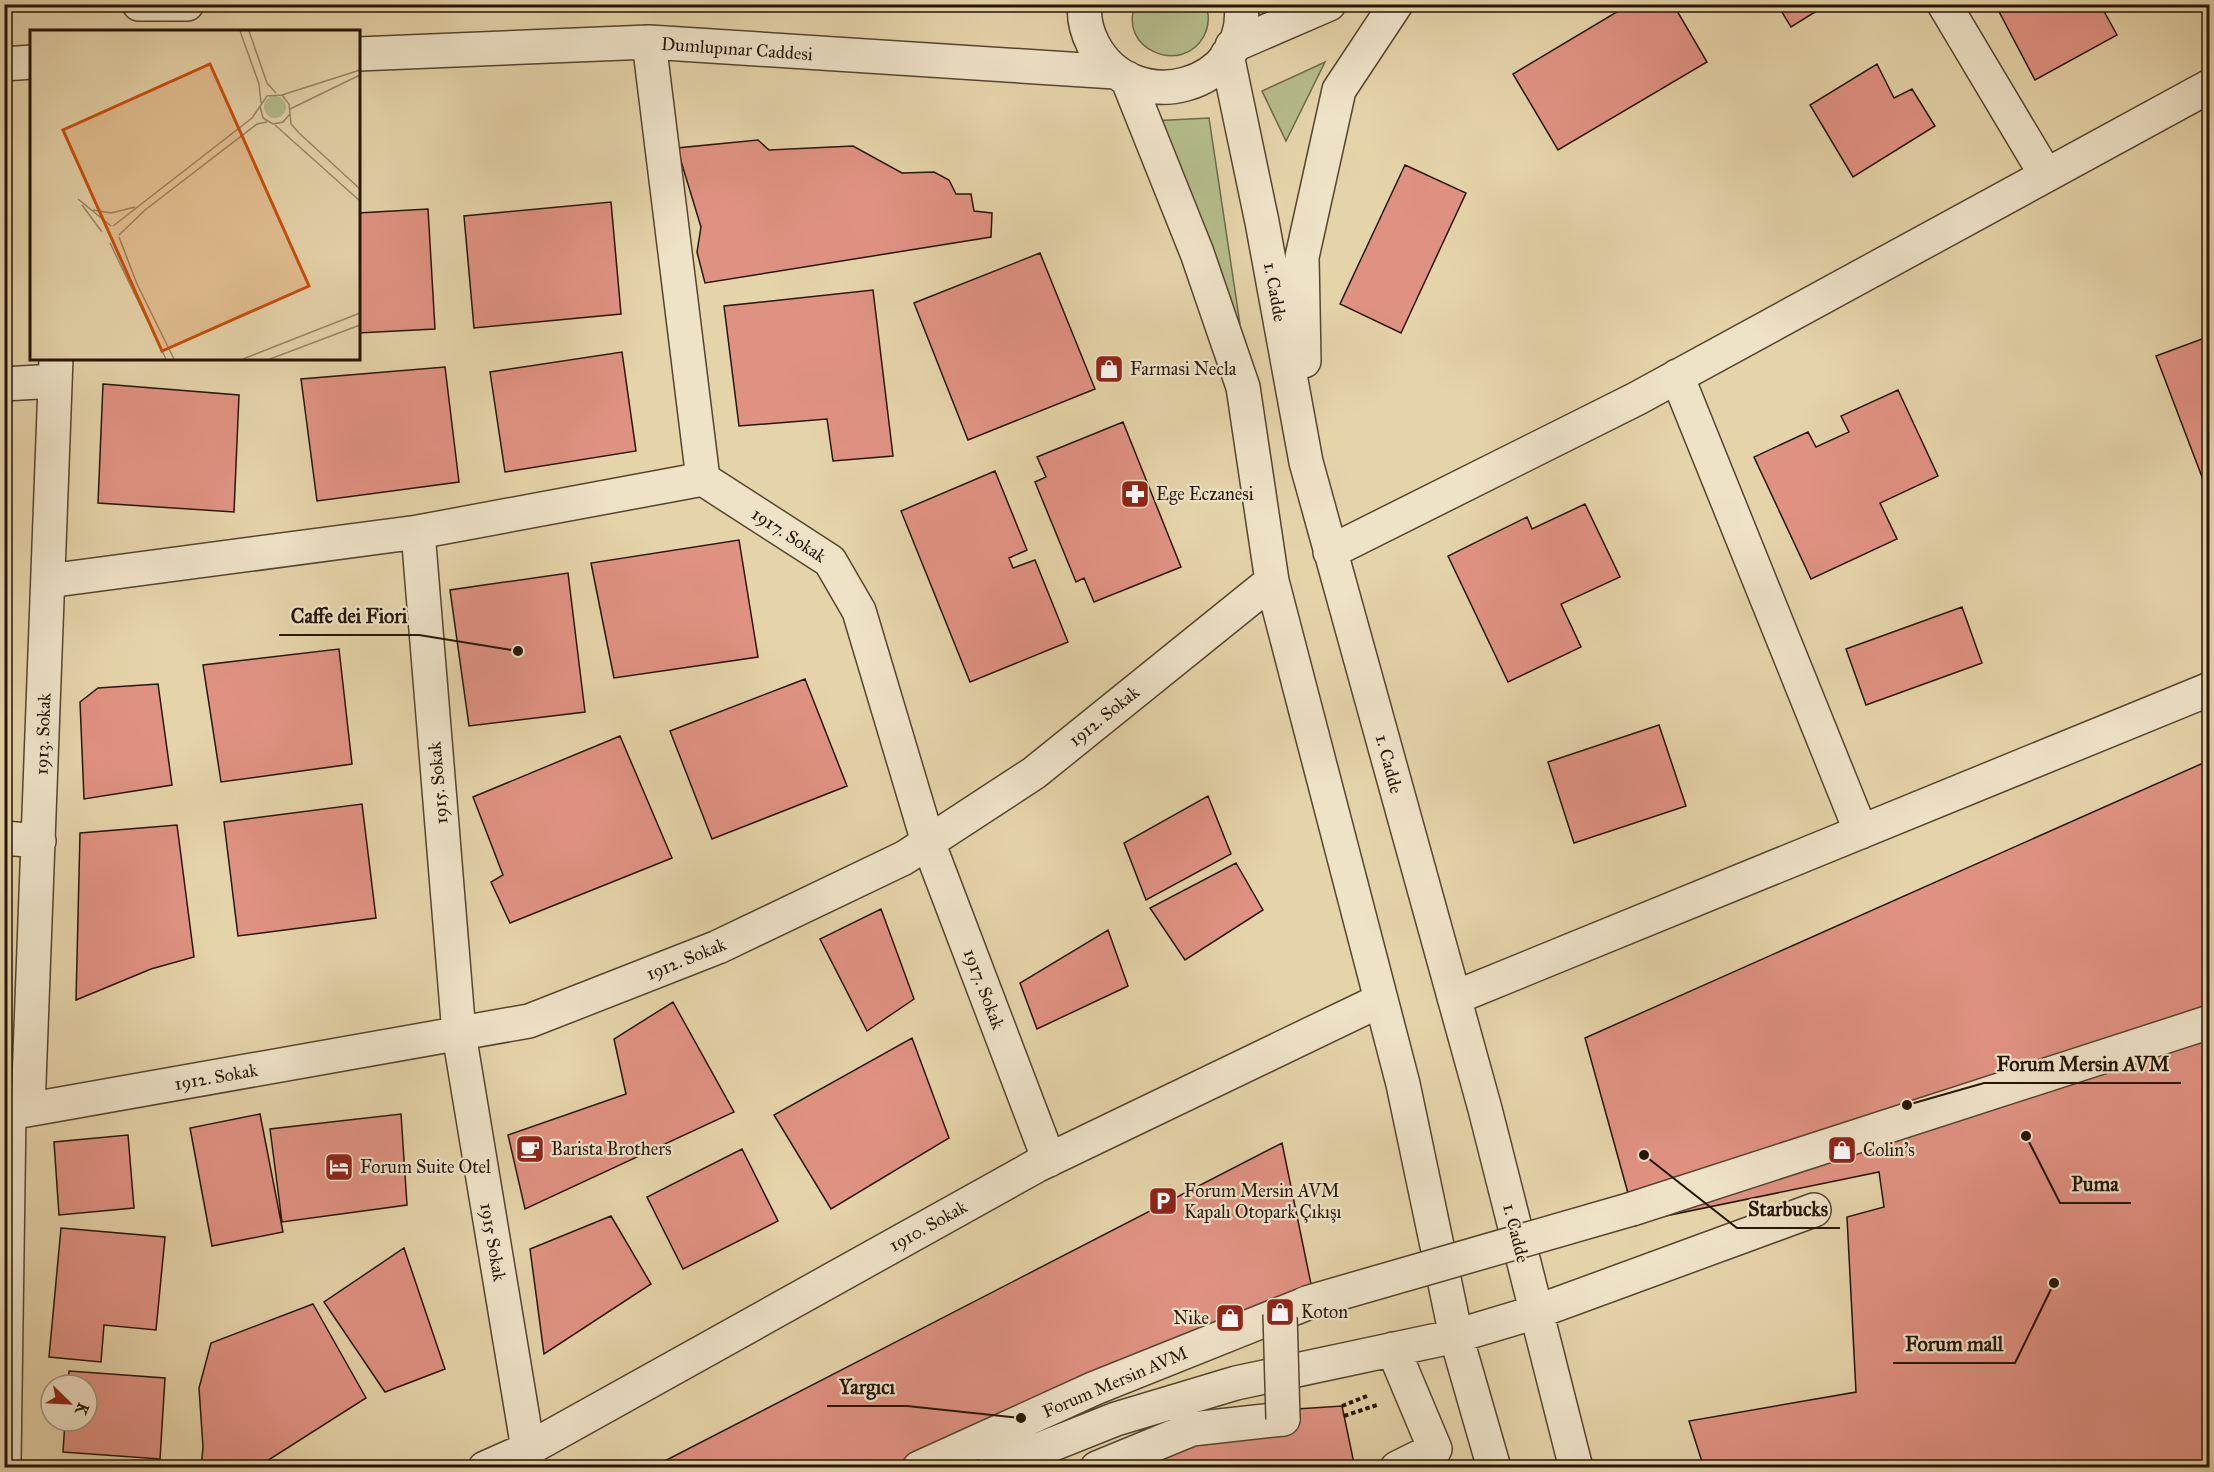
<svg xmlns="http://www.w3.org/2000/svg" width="2214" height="1472" font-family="'IM FELL Great Primer',serif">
<rect width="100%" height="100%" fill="#e5d3a9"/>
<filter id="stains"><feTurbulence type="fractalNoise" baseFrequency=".00333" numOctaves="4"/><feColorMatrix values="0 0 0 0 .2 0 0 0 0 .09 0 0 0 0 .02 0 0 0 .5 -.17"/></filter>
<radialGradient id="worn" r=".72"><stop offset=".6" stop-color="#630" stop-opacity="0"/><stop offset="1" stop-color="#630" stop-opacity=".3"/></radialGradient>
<!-- green -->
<path fill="#b4bc89" stroke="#6e6947" stroke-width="1.5" d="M1136,4L1205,5C1210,14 1209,26 1204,36C1182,77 1116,48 1136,4Z
M1256,4L1306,5L1264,28Z
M1325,62L1286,141L1262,91Z
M1209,118L1240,324L1151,121Z"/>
<!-- building -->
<path fill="#e09282" stroke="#271605" stroke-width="1.5" d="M1630,4H1673L1707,62L1558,150L1513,74Z
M1777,4H1828L1791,27Z
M1995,4H2100L2117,35L2035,80Z
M1877,64L1894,98L1912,89L1935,126L1853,177L1810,105Z
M758,140L769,150L853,146L902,173L934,172L949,180L956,194H971L974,211L992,213L991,237L705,283L697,252L701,227L677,148Z
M1405,165L1466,193L1401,333L1340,304Z
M611,202L621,314L474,328L464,216Z
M428,209L435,329L358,333V213Z
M1040,253L1095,389L968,440L914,303Z
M873,290L893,456L833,461L827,419L739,426L724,306Z
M2210,336V498L2156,356Z
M622,352L636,451L505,472L490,372Z
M445,367L459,482L317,501L301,379Z
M103,384L239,395L234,512L98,503Z
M1898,390L1938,476L1880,503L1897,539L1811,579L1754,457L1808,432L1816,447L1849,432L1841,416Z
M1123,422L1181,567L1094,602L1084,578L1076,582L1035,482L1046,477L1037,457Z
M995,471L1027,550L1009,558L1013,568L1035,560L1068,642L970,682L901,511Z
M1585,504L1620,577L1561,604L1581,647L1508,682L1448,556L1527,517L1532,529Z
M739,540L758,657L614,678L591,563Z
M568,573L585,712L469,726L450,590Z
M1962,607L1982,663L1866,705L1846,649Z
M339,649L352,764L221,782L203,665Z
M805,679L847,786L712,839L670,731Z
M158,684L172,785L84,799L80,702L98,688Z
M1659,725L1686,806L1574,843L1548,762Z
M620,736L672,858L510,923L491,882L503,875L473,797Z
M2210,760V1468H1704L1689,1421L1856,1392L1847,1217L1884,1207L1879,1172L1636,1222L1585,1038Z
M1208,796L1231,854L1146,900L1124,843Z
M362,804L376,918L238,936L224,822Z
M177,825L194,957L151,969L76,1000L80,833Z
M1236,863L1263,910L1185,960L1150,908Z
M881,909L914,999L867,1031L820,939Z
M1108,930L1128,986L1037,1029L1020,983Z
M673,1002L734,1112L525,1209L508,1135L626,1094L614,1039Z
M912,1038L949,1138L831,1209L774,1115Z
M260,1114L283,1232L212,1246L190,1128Z
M401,1114L407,1205L282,1222L270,1129Z
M128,1135L134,1208L59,1215L54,1142Z
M1282,1143L1311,1284L957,1434L899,1468H651Z
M742,1149L778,1221L683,1269L647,1197Z
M611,1216L651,1284L544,1354L530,1249Z
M61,1228L165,1237L156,1330L104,1325L101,1362L49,1357Z
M404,1248L445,1369L385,1392L324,1302Z
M313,1304L366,1398L256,1468H201L203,1447L199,1388L211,1343Z
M69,1371L165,1378L160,1459L63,1452L65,1421H87V1385H68Z
M1342,1406L1355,1468H1069L1190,1416Z
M71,1463L137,1468H70Z"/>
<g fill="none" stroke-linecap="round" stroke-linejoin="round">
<!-- minor casing -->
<g stroke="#56452e" stroke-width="36">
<path id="minor" d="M139,4H187
M1085,4C1083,18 1087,32 1093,44C1133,121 1251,87 1241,4
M1944,4L2046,175
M649,42L703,479L830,561L859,611L928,842L1049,1160
M1232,46L1329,4
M358,54L649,42L1115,72
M1227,55L1262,222L1306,462L1485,1109L1576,1468
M4,64L32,62
M1127,78L1197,253L1243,387L1272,581L1403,1084L1456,1336L1494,1468
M1304,361L1302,257L1339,90L1396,4
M1677,376L1861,832
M4,384L55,381
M418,532L459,1034L528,1449L529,1468
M1330,552L1636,399L2210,86
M48,581L418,532L703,479
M4,838L39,841
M1454,998L2210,689
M28,1109L56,358
M4,1114L529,1021L718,947L904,858L1034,773L1272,581
M1632,1209L2210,1022
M1393,1349L1435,1449L1397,1468
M4,1461L9,1113
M485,1468L528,1449L1036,1166L1379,1001
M919,1468L1095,1388L1305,1304
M993,1468L1116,1419L1236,1383L1456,1336L1536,1312L1814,1210
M1097,1468L1192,1429L1283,1419"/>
</g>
<!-- path -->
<path stroke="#271605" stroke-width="4" stroke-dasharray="4.5 3" stroke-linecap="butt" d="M1342,1406L1367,1396
M1344,1416L1377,1405"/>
<!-- minor -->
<use href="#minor" stroke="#eee2c7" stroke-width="33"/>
<!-- minor-bridge casing -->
<g stroke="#56452e" stroke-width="36" stroke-linecap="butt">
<path id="minor-bridge" d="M1306,1303L1632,1209
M1280,1314L1283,1419"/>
</g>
<!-- minor-bridge -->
<use href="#minor-bridge" stroke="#eee2c7" stroke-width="33"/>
</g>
<!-- icons -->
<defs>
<g id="shop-square" transform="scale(1.5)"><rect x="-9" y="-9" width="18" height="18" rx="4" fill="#8f2418" stroke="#eee2c7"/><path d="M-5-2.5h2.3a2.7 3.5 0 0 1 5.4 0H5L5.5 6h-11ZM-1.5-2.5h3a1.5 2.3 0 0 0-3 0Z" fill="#fff"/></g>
<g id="pharmacy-square" transform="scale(1.5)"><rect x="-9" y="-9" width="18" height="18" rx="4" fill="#8f2418" stroke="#eee2c7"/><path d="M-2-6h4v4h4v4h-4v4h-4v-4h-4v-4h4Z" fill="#fff"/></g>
<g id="cafe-square" transform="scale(1.5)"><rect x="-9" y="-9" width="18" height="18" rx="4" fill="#8f2418" stroke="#eee2c7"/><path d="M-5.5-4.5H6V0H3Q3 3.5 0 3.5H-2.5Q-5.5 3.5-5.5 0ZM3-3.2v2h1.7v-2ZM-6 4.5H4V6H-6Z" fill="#fff"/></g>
<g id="hotel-square" transform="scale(1.5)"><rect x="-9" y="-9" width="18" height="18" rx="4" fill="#8f2418" stroke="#eee2c7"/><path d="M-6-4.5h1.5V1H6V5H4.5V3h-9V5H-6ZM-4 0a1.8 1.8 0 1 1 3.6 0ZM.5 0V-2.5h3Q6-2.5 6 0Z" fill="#fff"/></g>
<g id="parking-square" transform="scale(1.5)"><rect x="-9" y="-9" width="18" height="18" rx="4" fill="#8f2418" stroke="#eee2c7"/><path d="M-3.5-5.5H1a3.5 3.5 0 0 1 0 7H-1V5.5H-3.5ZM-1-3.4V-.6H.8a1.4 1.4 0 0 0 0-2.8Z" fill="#fff"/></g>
</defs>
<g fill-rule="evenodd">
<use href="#shop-square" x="1109" y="369"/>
<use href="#pharmacy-square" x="1135" y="494"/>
<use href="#cafe-square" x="530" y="1149"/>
<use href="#shop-square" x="1842" y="1150"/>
<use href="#hotel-square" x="339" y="1167"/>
<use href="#parking-square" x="1163" y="1201"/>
<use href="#shop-square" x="1280" y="1312"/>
<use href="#shop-square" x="1230" y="1318"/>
</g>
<g text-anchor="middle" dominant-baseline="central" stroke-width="4.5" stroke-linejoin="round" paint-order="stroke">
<!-- street labels -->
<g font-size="18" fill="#271605" stroke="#eee2c7">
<text transform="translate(737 49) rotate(4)">Dumlupınar Caddesi</text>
<text transform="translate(1275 292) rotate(80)">1. Cadde</text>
<text transform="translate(789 535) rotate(33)">1917. Sokak</text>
<text transform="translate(1104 716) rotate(-39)">1912. Sokak</text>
<text transform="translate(43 734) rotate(-88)">1913. Sokak</text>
<text transform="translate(1389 764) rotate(75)">1. Cadde</text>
<text transform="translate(438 783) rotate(-95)">1915. Sokak</text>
<text transform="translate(686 959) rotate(-22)">1912. Sokak</text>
<text transform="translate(984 989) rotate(69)">1917. Sokak</text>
<text transform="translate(216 1077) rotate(-10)">1912. Sokak</text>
<text transform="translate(928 1226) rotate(-29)">1910. Sokak</text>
<text transform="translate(1516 1233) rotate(76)">1. Cadde</text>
<text transform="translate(493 1242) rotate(80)">1915 Sokak</text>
<text transform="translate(1115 1382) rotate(-23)">Forum Mersin AVM</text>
</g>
<!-- poi labels -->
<g font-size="18" fill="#271605" stroke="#eee2c7" text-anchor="start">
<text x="1130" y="369">Farmasi Necla</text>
<text x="1156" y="494">Ege Eczanesi</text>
<text x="551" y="1149">Barista Brothers</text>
<text x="1863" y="1150">Colin's</text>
<text x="360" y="1167">Forum Suite Otel</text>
<text x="1184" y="1191">Forum Mersin AVM<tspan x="1184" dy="21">Kapalı Otopark Çıkışı</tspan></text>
<text x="1301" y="1312">Koton</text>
<text x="1209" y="1318" text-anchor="end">Nike</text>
</g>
</g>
<!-- overview -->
<g transform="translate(30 30)">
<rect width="330" height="330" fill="#e5d3a9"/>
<path d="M234 77a11 11 0 1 1 22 0a11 11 0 1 1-22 0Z" fill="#b4bc89"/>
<path fill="none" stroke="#998767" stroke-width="1.5" d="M210,1L229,54L231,73M219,1L237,53L246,63M252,65L330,40M260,79L330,45M260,84L261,94L269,103L330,159M245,95L330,171M48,169L81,196M52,175L72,202M63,180L81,183L105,177M83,196L222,88L237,66L252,65L259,74L260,84L253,92L243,94L233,88L230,76M89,205L115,180L227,94L237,92M89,207L107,254L144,329M80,213L136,329M213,329L330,283M240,329L330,295"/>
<path fill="#cb4f0b" fill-opacity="0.15" stroke="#cb4f0b" stroke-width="3" d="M180,34L279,256L132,321L33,100Z"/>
<rect width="330" height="330" fill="none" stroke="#271605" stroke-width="3"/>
</g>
<!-- callouts -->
<path fill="none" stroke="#271605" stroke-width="2" d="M518 651L419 635H279M1907 1105L1984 1083H2181M2026 1136L2060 1203H2131M1644 1155L1737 1228H1840M2054 1283L2015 1363H1893M1021 1418L907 1406H827"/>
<g fill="#271605" stroke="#eee2c7" stroke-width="2">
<circle cx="518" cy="651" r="6"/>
<circle cx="1907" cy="1105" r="6"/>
<circle cx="2026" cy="1136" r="6"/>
<circle cx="1644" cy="1155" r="6"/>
<circle cx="2054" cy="1283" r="6"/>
<circle cx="1021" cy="1418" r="6"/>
</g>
<g font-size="20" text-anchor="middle" font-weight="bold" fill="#271605" stroke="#eee2c7" stroke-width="4.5" stroke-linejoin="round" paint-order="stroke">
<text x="349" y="623">Caffe dei Fiori</text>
<text x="2083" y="1071">Forum Mersin AVM</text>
<text x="2095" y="1191">Puma</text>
<text x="1788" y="1216">Starbucks</text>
<text x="1954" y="1351">Forum mall</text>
<text x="867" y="1394">Yargıcı</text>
</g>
<!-- margin -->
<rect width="2214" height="1472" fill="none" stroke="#e5d3a9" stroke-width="24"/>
<rect x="6" y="6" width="2202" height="1460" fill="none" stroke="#271605" stroke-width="3"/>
<rect x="12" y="12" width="2190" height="1448" fill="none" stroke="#271605" stroke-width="1.5"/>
<!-- north arrow -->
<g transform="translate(69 1403) rotate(114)"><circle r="28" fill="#eee2c7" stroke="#9e9079" stroke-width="1.5"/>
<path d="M0-4.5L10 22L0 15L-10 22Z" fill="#8f2418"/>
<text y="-9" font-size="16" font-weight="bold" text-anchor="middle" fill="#271605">K</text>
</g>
<rect width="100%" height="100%" filter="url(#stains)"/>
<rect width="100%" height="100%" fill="url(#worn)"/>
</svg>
